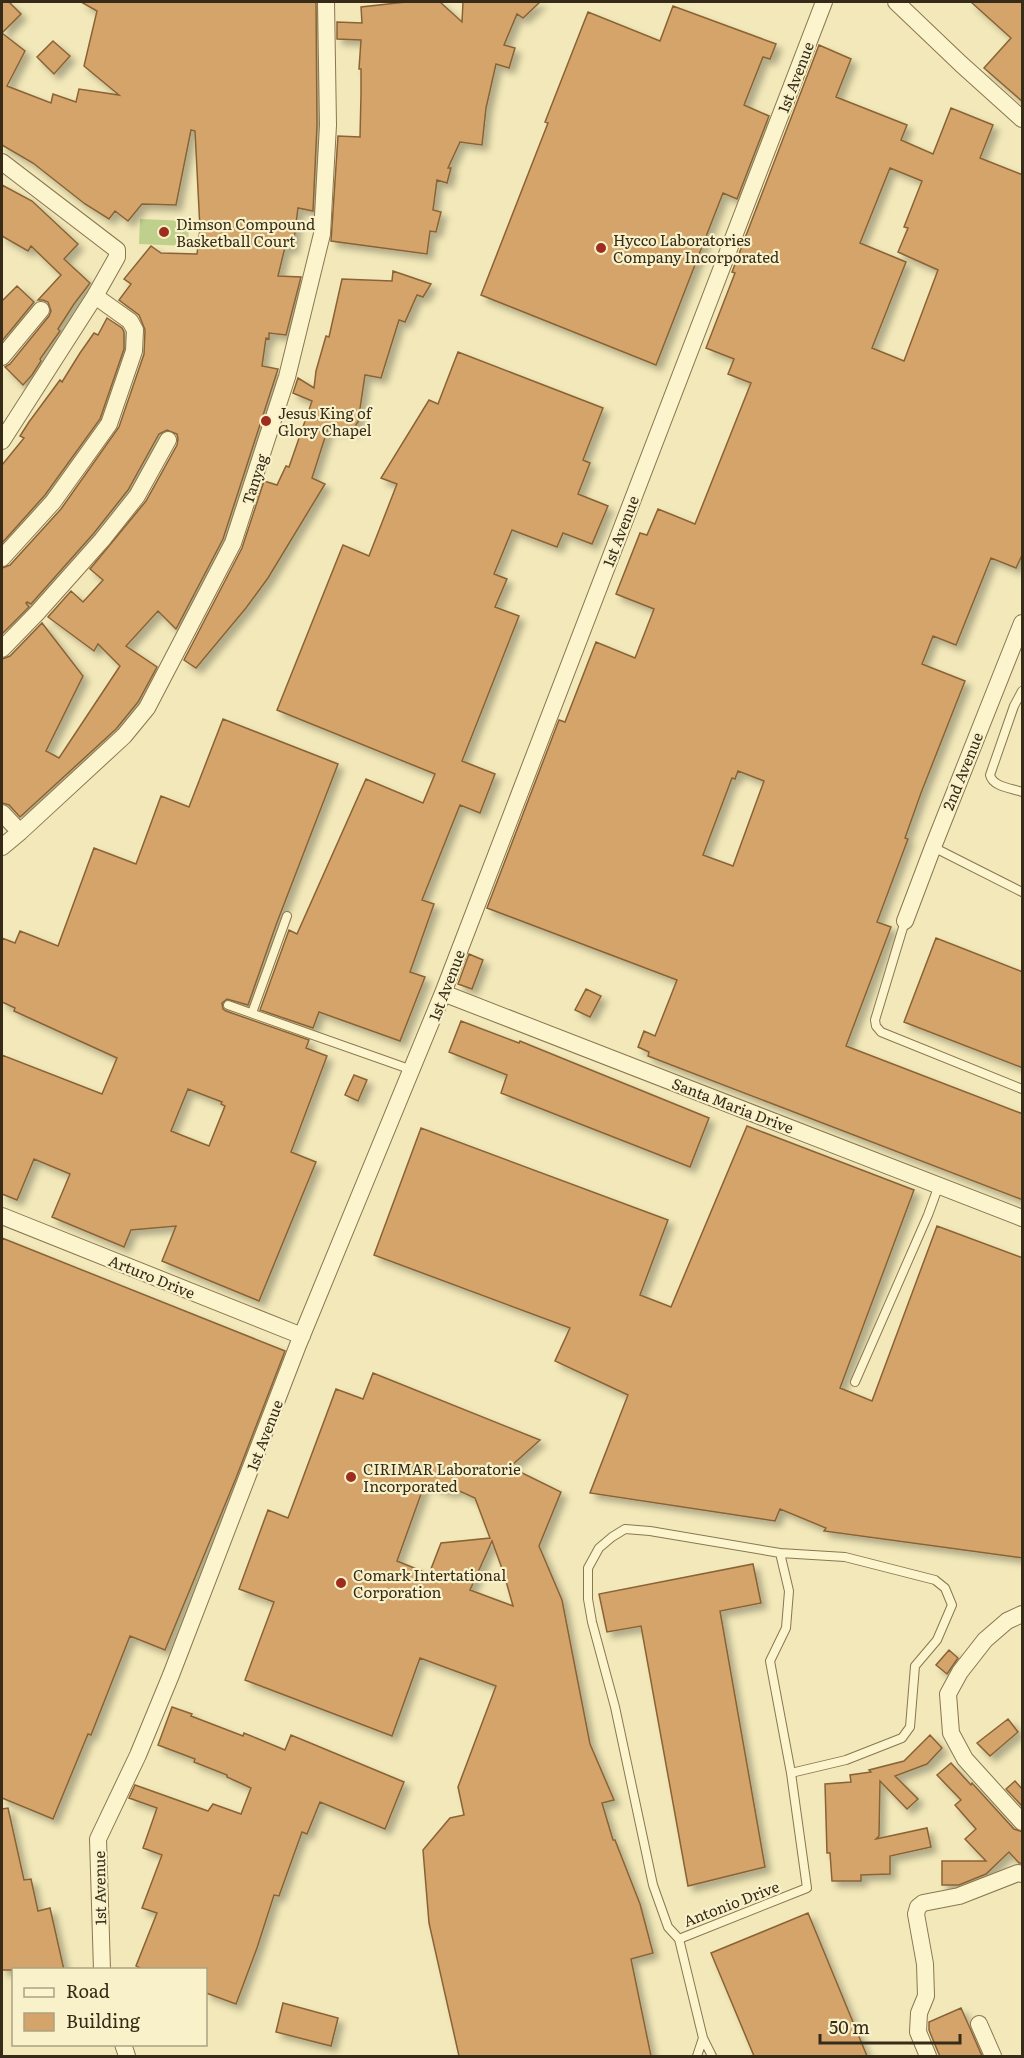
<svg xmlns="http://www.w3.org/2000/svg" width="1024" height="2058" font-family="Literata,serif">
<defs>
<filter id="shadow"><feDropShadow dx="5.5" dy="5.5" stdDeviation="3" flood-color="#0004"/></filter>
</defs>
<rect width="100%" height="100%" fill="#f2e8b9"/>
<!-- green -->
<path fill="#bfd08c" d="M140,219L189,221L188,246L139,244Z"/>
<!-- building -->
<path fill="#d4a46b" stroke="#8a6336" stroke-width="1.5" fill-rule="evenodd" filter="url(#shadow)" d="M2,2H9L21,14L2,33L25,51L7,86L51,103L53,94L76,102L79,89L119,95L84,66L97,11L81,2H316L317,125L313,211L298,208L293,248L285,247L278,276L301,277L286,335L269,333V339L266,338L262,366L278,369L223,539L176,629L158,611L126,646L157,667L138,702L116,729L20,817L9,805L2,803V659L10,656L42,623L83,676L46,751L59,758L120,666L98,644L94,651L48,617L71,591L83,602L103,580L90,569L146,501L177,445L178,439L177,434L167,430L159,434L128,490L94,533L31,604L27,602L26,603L29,607L2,634V568L10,565L61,509L119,427L144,354L145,330L139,315L119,300L131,284L124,279L151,246L161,253L197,254L200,229L195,131L191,130L176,205L142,204L128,221L115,211L109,219L85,204L33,163L2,145Z
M406,2H440L462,22L463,2H540L523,18L517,14L504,45L515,48L509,68L496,64L486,108L482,145L460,142L448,168H451L447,183L437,180L433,210L441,212L436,232L430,231L427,254L331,241L338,136L360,137L361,95V69H359L361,40L337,39V22L362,23L361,7Z
M971,2H1023V102L984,68L1011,38Z
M673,6L776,44L770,59L763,57L744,105L769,116L737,199L723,193L656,365L481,295L548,123L545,122L588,12L660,41Z
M53,41L70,56L54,74L37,57Z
M819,45L851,59L836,97L907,125L901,140L933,154L951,108L993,125L980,158L1023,175V553L1016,568L991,558L956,645L933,636L922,664L965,681L921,793L905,838L908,839L877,922L891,927L846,1046L1023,1114V1200L648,1056L649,1052L638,1047L644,1031L655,1036L677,980L487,908L559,720L565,722L596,642L635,658L654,609L616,594L640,533L647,535L658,509L695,524L751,383L728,374L734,359L706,348L735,273L732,272ZM890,168L922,181L904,227L908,228L898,252L938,270L904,361L872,348L906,262L860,243ZM738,771L764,781L733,866L703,855L732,778L735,779Z
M2,185L32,201L78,244L64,259L90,283L74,304L58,329L60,331L40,359L41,361L32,375L23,385L5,367L10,364L49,316L51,311L48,302L43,300H38L61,275L31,246L28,251L2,236Z
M393,271L431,284L423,297L417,295L405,322L399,320L381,378L365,375L358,422L352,431L337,427L336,430L328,428L312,478L325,484L268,578L246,608L196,668L184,660L242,548L264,481L277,485L286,466L289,467L312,401L293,393L298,378L314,388L316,371L326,336L329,337L342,279L392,281Z
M17,286L34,302L2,341V301Z
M107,318L122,328L124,332V349L100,419L45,495L2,543V465L24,438L20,436L29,422L60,380L62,382L80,353L94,333L98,335Z
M458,352L603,408L583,460L590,463L578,494L608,506L592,544L563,533L557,547L512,530L494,574L507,579L495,607L519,616L462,761L495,774L480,813L460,805L422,900L434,904L410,972L425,977L400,1041L319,1012L313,1028L260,1010L289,930L297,934L366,779L423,803L435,774L277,710L343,545L369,556L397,484L381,478L429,400L438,404Z
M223,719L338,764L276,925L248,1005L227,999L222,1003L223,1009L226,1011L309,1040L306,1048L327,1056L291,1152L316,1162L259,1301L162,1261L176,1226L131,1230L124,1247L52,1217L70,1174L34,1159L17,1200L2,1194V1055L102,1094L117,1058L14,1011L15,1008L2,1002V938L15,943L20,931L58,946L94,848L136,864L161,796L189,807ZM188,1089L222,1102L221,1104L225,1106L209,1146L171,1131Z
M936,938L1023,972V1068L904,1022Z
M469,954L483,960L472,989L458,984Z
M586,989L601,996L590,1017L575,1010Z
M461,1021L519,1043L520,1041L532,1046L709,1118L690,1167L501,1093L507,1075L449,1052Z
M354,1075L367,1080L358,1101L345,1095Z
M747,1126L914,1190L840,1388L872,1401L937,1226L1023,1258V1558L824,1531L826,1528L780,1509L775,1521L590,1493L628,1395L555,1361L570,1328L374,1255L421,1128L668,1220L640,1295L671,1307Z
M2,1238L285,1351L236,1478L165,1650L130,1636L91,1735L88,1734L53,1819L2,1798Z
M373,1373L540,1440L510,1467L561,1492L539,1546L562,1600L590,1744L614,1800L602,1803L613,1840H615L640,1904L653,1953L631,1959L651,2056H459L429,1923L423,1850L450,1818L464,1815L458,1787L496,1686L420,1658L392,1736L245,1680L274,1602L239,1589L268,1510L288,1518L336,1389L363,1399ZM425,1483L452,1493L453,1488L475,1498L490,1538L441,1543L429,1574L397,1561ZM492,1541L504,1574L513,1606L470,1590Z
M753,1564L761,1603L720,1611L765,1867L688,1886L641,1626L607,1632L599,1594Z
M949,1650L958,1658L947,1674L936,1665Z
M172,1707L192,1714L191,1716L243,1736L244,1733L285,1750L291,1735L404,1782L385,1829L320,1802L307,1834L302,1832L279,1896L274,1895L257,1948L236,2004L206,1993V1970H144L136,1966L157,1913L142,1908L162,1855L143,1848L157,1808L129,1798L135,1785L208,1811L213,1804L241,1814L251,1788L227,1777V1775L194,1762L195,1759L158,1745Z
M1008,1719L1018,1732L990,1756L977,1743Z
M930,1735L942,1748L927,1764L895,1776L918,1799L907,1809L880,1781L879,1836L876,1839L927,1828L931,1847L890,1856V1874L861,1875V1881H832L830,1853H827L825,1784L851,1782L850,1775L871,1772L869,1770L904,1761Z
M951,1763L971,1785L972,1783L1014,1829L1023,1832V1863H1019L1009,1852L986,1874L959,1885H942V1861H986L965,1839L976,1829L955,1805L961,1800L937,1775Z
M1015,1781L1023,1790V1807L1006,1789Z
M8,1808L24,1880L31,1879L38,1911L50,1908L64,1970H2V1809Z
M808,1913L867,2056H754L711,1953Z
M283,2003L338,2018L331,2046L276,2032Z
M961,2008L969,2026L982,2056H940L938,2052L929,2030V2022Z"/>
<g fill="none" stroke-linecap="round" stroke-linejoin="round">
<!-- service casing -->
<g stroke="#897752" stroke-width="10">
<path id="service" d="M1022,691L1014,706L990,775C993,787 1011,788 1022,792
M933,847L1022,892
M905,921L875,1020L876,1026L881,1032L1022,1089
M228,1005L412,1070
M252,1013L287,916
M855,1382L928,1215L939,1185
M780,1553L845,1557L935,1580L945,1588L952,1605L937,1640L915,1666L910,1727L902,1738L846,1760L791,1773
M679,1939L668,1927L653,1885L615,1707L592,1622L588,1599V1568L599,1548L612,1537L625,1529L650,1531L780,1553L789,1591L786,1628L770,1661L791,1773L807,1888L679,1939L703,2038L697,2056
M703,2038L712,2056"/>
</g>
<!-- minor casing -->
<g stroke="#897752" stroke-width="18">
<path id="minor" d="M896,2L961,64L1022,119
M2,162L117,250V257L95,296L2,441
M2,357L41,310
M2,558L53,502L109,424L134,351L135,330L130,321L95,296
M2,649L37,613L102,540L137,496L168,440
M2,813L20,832L124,736L147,708L233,543L287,377L322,234L328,125L326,2
M2,847L20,832
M905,921L933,847L1022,623
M443,993L1022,1218
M2,1216L302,1336
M1022,1614L1007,1621L985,1640L960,1672L948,1694L951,1733L965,1759L1022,1822
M102,1970L98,1839L138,1755L171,1675L298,1345L443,993L824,2
M979,2024L993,2056
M123,2044L127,2056
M928,2056L918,2032L919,2013L926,1996L925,1964L916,1914L918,1907L923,1903L959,1896L1018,1873L1022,1874"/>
</g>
<!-- service -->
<use href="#service" stroke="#fcf4cc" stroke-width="8"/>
<!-- minor -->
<use href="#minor" stroke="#fcf4cc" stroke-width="16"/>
</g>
<!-- markers -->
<g fill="#9d2d1d" stroke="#f8f1c9" stroke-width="2">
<circle cx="164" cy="232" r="6"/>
<circle cx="601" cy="248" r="6"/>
<circle cx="266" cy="421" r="6"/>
<circle cx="351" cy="1477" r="6"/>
<circle cx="341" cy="1583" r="6"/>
</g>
<g text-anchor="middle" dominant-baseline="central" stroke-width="4.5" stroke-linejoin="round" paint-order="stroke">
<!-- street labels -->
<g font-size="15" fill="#362b19" stroke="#f8f1c9">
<text transform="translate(795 77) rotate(-69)">1st Avenue</text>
<text transform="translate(254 479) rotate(-72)">Tanyag</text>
<text transform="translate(620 531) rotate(-69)">1st Avenue</text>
<text transform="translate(962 771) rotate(-68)">2nd Avenue</text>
<text transform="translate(446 985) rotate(-69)">1st Avenue</text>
<text transform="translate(733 1105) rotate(21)">Santa Maria Drive</text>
<text transform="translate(152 1276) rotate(22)">Arturo Drive</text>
<text transform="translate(264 1435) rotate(-69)">1st Avenue</text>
<text transform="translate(99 1888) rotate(-91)">1st Avenue</text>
<text transform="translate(731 1903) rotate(-21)">Antonio Drive</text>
</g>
<!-- poi labels -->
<g font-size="15" fill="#362b19" stroke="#f8f1c9" text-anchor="start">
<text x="176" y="223">Dimson Compound<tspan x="176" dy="17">Basketball Court</tspan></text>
<text x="613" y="239">Hycco Laboratories<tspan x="613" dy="17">Company Incorporated</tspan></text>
<text x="278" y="412">Jesus King of<tspan x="278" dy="17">Glory Chapel</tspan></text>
<text x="363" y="1468">CIRIMAR Laboratorie<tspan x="363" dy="17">Incorporated</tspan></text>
<text x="353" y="1574">Comark Intertational<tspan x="353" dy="17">Corporation</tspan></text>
</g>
</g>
<!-- border -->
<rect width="1024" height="2058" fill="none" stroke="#362b19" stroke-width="6"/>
<!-- legend -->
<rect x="12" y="1968" width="195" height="78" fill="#f8f1c9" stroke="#aaa283" stroke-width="1.5"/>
<rect x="24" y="1988" width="30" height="9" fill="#fcf4cc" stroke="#aaa283" stroke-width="1.5"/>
<text x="66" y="1998" font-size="18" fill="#362b19">Road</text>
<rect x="24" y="2013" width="30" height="18" fill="#d4a46b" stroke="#aaa283" stroke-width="1.5"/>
<text x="66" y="2028" font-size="18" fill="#362b19">Building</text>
<!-- scale -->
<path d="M820 2034v9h140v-9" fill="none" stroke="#362b19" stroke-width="3"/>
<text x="829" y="2034" font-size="18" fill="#362b19" stroke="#f8f1c9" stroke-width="4.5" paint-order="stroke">50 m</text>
</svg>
